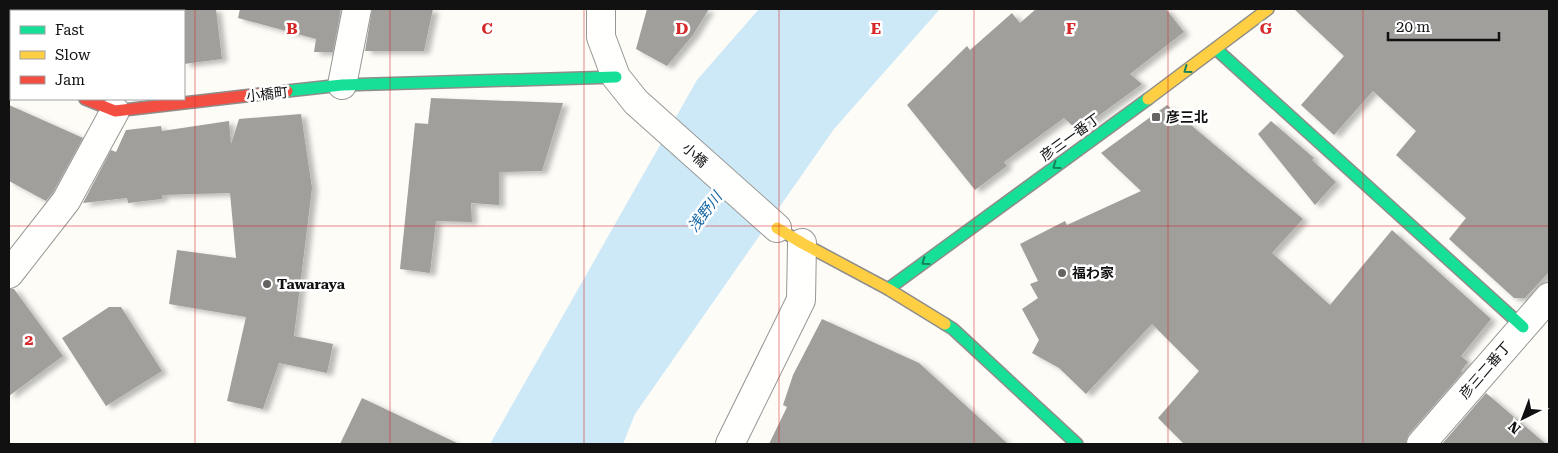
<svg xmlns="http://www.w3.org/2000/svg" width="1558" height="453" font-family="'Roboto Serif','Noto Sans JP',serif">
<defs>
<filter id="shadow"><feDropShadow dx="5.5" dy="3" stdDeviation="2.5" flood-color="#0004"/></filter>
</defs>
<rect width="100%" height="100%" fill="#fdfcf7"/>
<!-- water -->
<path fill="#cde8f7" d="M759,9H940L834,129L635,414L623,444H490L697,80Z"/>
<!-- building -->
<path fill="#a19f9c" filter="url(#shadow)" d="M184,9H216L222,59L184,64Z
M240,9H341L333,52H314L316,39L238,18Z
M372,9H433L424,51H365Z
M647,9H709L693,35L667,66L636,49Z
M1036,9H1166L1184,32L1130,74L1142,84L1078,131L1064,118L1004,162L1007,166L975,190L907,105L967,46L970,50L1012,13L1020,23Z
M1294,9H1549V272L1525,298H1514L1449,239L1466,218L1396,155L1416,131L1373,91L1334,135L1301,105L1344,56Z
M431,98L563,103L542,171L499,172V205L471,203L472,222L436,221L430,273L400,269L415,123L428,124Z
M9,105L83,138L53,192L46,201L9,181Z
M1167,105L1303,219L1272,253L1330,305L1392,230L1491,319L1461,356L1468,362L1461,371L1463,372L1409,434L1406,441V444H1184L1158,418L1199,371L1152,324L1086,394L1059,368L1032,353L1039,340L1022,309L1038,298L1030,284L1038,281L1020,244L1065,221L1067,225L1141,191L1101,153Z
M301,114L312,188L294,336L333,344L327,373L279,363L263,409L227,401L246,317L169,304L177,250L236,258L230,193L162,195V199L128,203L127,198L83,203L111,150L116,152L126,130L161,126L162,131L229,121L231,144L239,119Z
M1271,121L1314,158L1312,160L1336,182L1315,205L1258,134Z
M9,289H14L63,356L9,396Z
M109,307H121L162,371L106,406L62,338Z
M822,319L919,363L1008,444H769L787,407L783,405L793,375Z
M1486,393L1546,444H1442Z
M362,398L459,444H340Z"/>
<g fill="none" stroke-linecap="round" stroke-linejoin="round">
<!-- street casing -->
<g stroke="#979795" stroke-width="30">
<path id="street" d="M601,9V37L616,77L636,102L777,228
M9,68L11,69
M342,85L357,9
M9,274L66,201L115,111
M730,444L801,300L802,243
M1421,444L1549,297"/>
</g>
<!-- fast casing -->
<g stroke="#8e8d8b" stroke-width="14">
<path id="fast" d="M1216,49L1523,327
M287,91L342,85L616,77
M888,289L1148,99
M945,324L953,329L1077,444"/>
</g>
<!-- slow casing -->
<g stroke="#8e8d8b" stroke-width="14">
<path id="slow" d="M1148,99L1268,9
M777,228L802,243L888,289L945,324"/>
</g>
<!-- jam casing -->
<g stroke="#8e8d8b" stroke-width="14">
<path id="jam" d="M85,99L115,111L287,91"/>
</g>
<!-- street -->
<use href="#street" stroke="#fffffe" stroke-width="28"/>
<!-- fast -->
<use href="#fast" stroke="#16e098" stroke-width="11"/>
<!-- slow -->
<use href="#slow" stroke="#ffcf43" stroke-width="11"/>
<!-- jam -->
<use href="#jam" stroke="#f24e42" stroke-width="11"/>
</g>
<!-- one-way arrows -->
<defs><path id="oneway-chevron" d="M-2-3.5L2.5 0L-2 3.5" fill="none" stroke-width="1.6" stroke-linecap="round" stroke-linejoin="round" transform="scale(1.25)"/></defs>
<g stroke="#14835b">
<use href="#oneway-chevron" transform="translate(1187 70) rotate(144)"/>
<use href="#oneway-chevron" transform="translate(1056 166) rotate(144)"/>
<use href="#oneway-chevron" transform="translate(925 262) rotate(144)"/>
</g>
<!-- grid -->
<path fill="none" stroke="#d62828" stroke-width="1" stroke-opacity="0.55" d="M195,9V444M390,9V444M584,9V444M779,9V444M974,9V444M1168,9V444M1363,9V444M9,226H1549"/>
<!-- markers -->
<g fill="#646362" stroke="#fff" stroke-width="2">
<rect x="1151" y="112" width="10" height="10" rx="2.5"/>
<circle cx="1062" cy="273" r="5"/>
<circle cx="267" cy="284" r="5"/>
</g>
<g text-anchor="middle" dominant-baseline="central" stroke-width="5" stroke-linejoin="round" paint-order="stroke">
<!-- street labels -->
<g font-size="14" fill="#111" stroke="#fff">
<text transform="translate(267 94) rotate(-6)">小橋町</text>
<text transform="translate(1070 137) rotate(-36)">彦三一番丁</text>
<text transform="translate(695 155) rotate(42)">小橋</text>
<text transform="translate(1485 370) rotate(-49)">彦三二番丁</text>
</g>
<!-- poi labels -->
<g font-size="14" font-weight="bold" fill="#111" stroke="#fff" text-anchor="start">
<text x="1166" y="117">彦三北</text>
<text x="1072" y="273">福わ家</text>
<text x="277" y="284">Tawaraya</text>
</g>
<!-- water labels -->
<g font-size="15" font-style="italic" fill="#1768a6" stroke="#fff">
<text transform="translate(705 212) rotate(-53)">浅野川</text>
</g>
</g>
<g font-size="16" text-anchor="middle" font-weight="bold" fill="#d62828" stroke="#fff" stroke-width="5" stroke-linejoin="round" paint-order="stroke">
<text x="292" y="34">B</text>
<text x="487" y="34">C</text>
<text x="682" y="34">D</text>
<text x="876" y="34">E</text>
<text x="1071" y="34">F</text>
<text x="1266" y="34">G</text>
<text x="29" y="345">2</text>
</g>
<!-- border -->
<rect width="1558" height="453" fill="none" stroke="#111111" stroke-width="20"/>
<!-- legend -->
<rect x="10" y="10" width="175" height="90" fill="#ffffff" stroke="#a0a0a0"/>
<rect x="20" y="26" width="25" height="8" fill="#16e098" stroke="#a0a0a0"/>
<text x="55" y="35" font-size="15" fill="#111111">Fast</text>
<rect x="20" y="51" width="25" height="8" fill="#ffcf43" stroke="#a0a0a0"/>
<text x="55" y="60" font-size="15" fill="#111111">Slow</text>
<rect x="20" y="76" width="25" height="8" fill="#f24e42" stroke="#a0a0a0"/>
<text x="55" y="85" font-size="15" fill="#111111">Jam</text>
<!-- north arrow -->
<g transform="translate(1523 418) rotate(222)" stroke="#ffffff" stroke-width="4" paint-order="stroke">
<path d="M0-4L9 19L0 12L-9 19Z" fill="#111111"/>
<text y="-8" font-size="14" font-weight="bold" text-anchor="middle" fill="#111111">N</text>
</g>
<!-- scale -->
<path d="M1388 32v8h111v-8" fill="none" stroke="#111111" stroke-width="2.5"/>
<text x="1396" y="32" font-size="15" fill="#111111" stroke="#ffffff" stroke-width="4" paint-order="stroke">20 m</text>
</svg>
